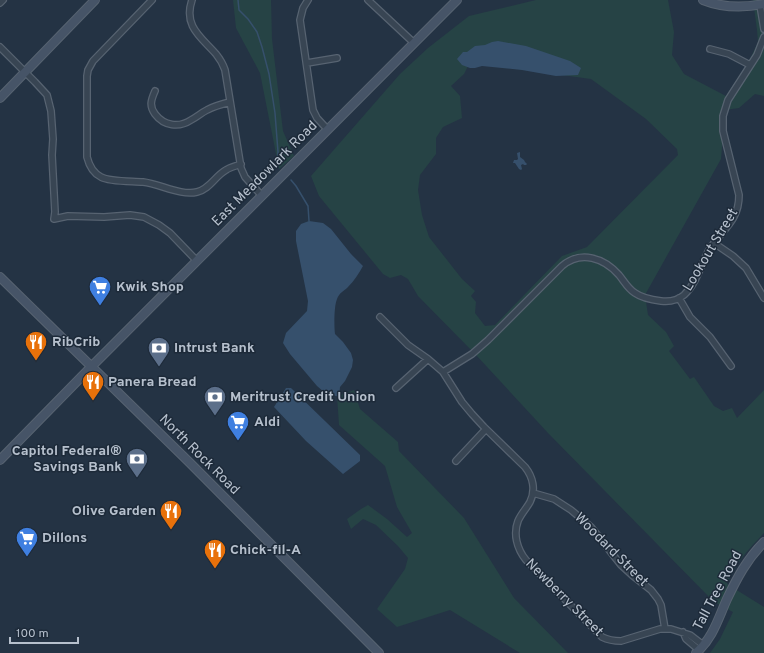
<svg xmlns="http://www.w3.org/2000/svg" width="764" height="653" font-family="Overpass,sans-serif">
<rect width="100%" height="100%" fill="#243344"/>
<!-- green -->
<path fill="#264345" fill-rule="evenodd" d="M233,0H271L272,39L283,131L294,156L279,169L260,73L236,28Z
M536,0H668L674,32L672,55L684,74L726,96L750,59L758,42L757,30L753,0H764V96L755,94L739,108L725,110L721,159L645,295L648,315L666,332L674,346L669,351L690,379L694,377L714,406L723,411L732,408L737,418L764,390V533C748,550 736,562 727,584L764,607V653H710L720,639L733,612L714,602L548,433L476,355L418,296L408,279L401,275L390,278L383,274L319,196L311,176L400,74L428,48L469,16ZM468,66H495L591,79L646,119L677,149L678,155L587,247L562,256L495,325L485,326L475,313L476,302L471,296L475,291L462,279L429,237L422,215L418,190L420,175L436,154V138L443,127L462,118L460,96L451,86L464,74Z
M354,390L360,409L398,442L399,451L464,518L514,598L568,653H520L450,610L397,627L377,609L405,569L408,558L398,546L376,525L363,519L351,529L347,519L361,509L368,505L387,519L407,537L412,533L397,507L385,466L339,425L337,396Z"/>
<!-- water -->
<path fill="#36506c" d="M498,41L526,46L570,61L581,68L578,75L556,76L522,70L482,66L475,68H470L462,65L457,59L463,52H467L475,46L485,45L492,42Z
M520,152V157L524,160L525,162L527,164L526,165H524L523,164L521,165L522,169L521,170L519,169L515,163H513L514,160H517L518,159L517,153Z
M309,221L323,223L331,229L351,254L363,266C359,273 354,281 348,287C344,291 339,293 337,299C334,306 334,326 335,334L343,342L351,353L353,360L352,367L345,381L340,387L339,397L324,392L317,386L290,354L283,343L286,333L307,311L308,301L296,241V231L301,224Z
M286,388H291L360,455V461L343,474L306,441L274,407Z"/>
<g fill="none" stroke-linecap="round" stroke-linejoin="round">
<!-- stream -->
<path stroke="#36506c" stroke-width="1.5" d="M238,0L239,10L248,19L257,32L262,47L269,74L275,113L278,152L277,165L278,166
M291,180L296,186L308,206L309,221"/>
<!-- street casing -->
<g stroke="#576371" stroke-width="8">
<path id="street" d="M152,0L93,61L88,70L87,76V157C89,165 93,173 101,177C110,182 132,181 143,182C160,184 181,196 197,192C210,189 215,176 226,170C230,167 236,166 241,164
M192,0C183,26 201,37 216,54C220,59 223,64 225,70L241,168L245,177L262,196
M308,0L303,8L300,20L313,110L317,118L328,130
M368,0L414,43
M0,3L3,0
M760,5L764,29
M0,47L35,82L47,95L51,111L53,139L52,155L55,212L54,219L68,216L104,217L130,215L144,217L159,225L170,233L197,261
M710,49L729,54L750,65
M307,63L337,58
M155,91C151,100 149,106 155,114C164,126 179,128 191,120C197,117 201,113 207,110C214,106 222,104 230,102
M714,243L733,256L746,268L764,298
M679,298L690,317L710,337L731,366
M380,317L408,345L428,359L443,372L462,402L472,414L484,427L525,467C533,477 536,490 530,502C526,509 521,514 518,521C513,534 517,549 526,560L602,637C608,640 614,641 621,641L660,629H671L690,635L703,645
M443,372L472,354L488,340L562,266C581,250 604,258 619,275C624,281 628,289 635,293C642,298 653,300 661,301C669,302 678,300 684,295C697,283 701,264 709,250C722,229 739,222 739,195L723,131V116L728,100L757,55L764,37
M396,388L428,359
M456,461L486,429
M533,493L554,499L571,510L591,527L621,565L632,575L651,590L658,599L661,605L665,629
M683,632L686,639L699,650"/>
</g>
<!-- secondary casing -->
<g stroke="#576371" stroke-width="10">
<path id="secondary" d="M703,0C723,8 743,8 764,4
M0,98L95,0
M0,277L190,463L379,653
M0,460L91,367L457,0
M696,653C713,638 718,619 727,599C737,578 747,559 764,542"/>
</g>
<!-- street -->
<use href="#street" stroke="#384553" stroke-width="5.5"/>
<!-- secondary -->
<use href="#secondary" stroke="#465467" stroke-width="8"/>
</g>
<!-- icons -->
<defs>
<g id="supermarket-pin" transform="scale(1.15)"><path d="M0 17L-7.5 6A9.5 9.5 0 1 1 7.5 6Z" fill="#3f7fe0" stroke="#1d2a39"/><path d="M-6-5.5h2.5l.6 2H6L4.5 2H-2.5L-4.4-4H-6ZM-1.5 3.2a1.3 1.3 0 1 0 .1 0ZM3 3.2a1.3 1.3 0 1 0 .1 0Z" fill="#fff"/></g>
<g id="restaurant-pin" transform="scale(1.15)"><path d="M0 17L-7.5 6A9.5 9.5 0 1 1 7.5 6Z" fill="#e8710a" stroke="#1d2a39"/><path d="M-5-6h1v4h1v-4h1v4h1v-4h1v5L-1.5 .5V6h-2V.5L-5-1ZM5-6V6H3V1.5H1.5Q1.5-4 5-6Z" fill="#fff"/></g>
<g id="bank-pin" transform="scale(1.15)"><path d="M0 17L-7.5 6A9.5 9.5 0 1 1 7.5 6Z" fill="#5c6f8a" stroke="#1d2a39"/><path d="M-6-4H6V4H-6ZM0-2.3a2.3 2.3 0 1 0 0 4.6a2.3 2.3 0 1 0 0-4.6Z" fill="#fff"/></g>
</defs>
<g fill-rule="evenodd">
<use href="#supermarket-pin" x="100" y="287"/>
<use href="#restaurant-pin" x="36" y="342"/>
<use href="#bank-pin" x="159" y="348"/>
<use href="#restaurant-pin" x="93" y="382"/>
<use href="#bank-pin" x="215" y="397"/>
<use href="#supermarket-pin" x="238" y="422"/>
<use href="#bank-pin" x="137" y="459"/>
<use href="#restaurant-pin" x="171" y="511"/>
<use href="#supermarket-pin" x="27" y="538"/>
<use href="#restaurant-pin" x="215" y="550"/>
</g>
<g text-anchor="middle" dominant-baseline="central" stroke-width="3" stroke-linejoin="round" paint-order="stroke">
<!-- street labels -->
<g font-size="14" fill="#b6c0cd" stroke="#1d2a39">
<text transform="translate(265 174) rotate(-45)">East Meadowlark Road</text>
<text transform="translate(711 250) rotate(-59)">Lookout Street</text>
<text transform="translate(199 455) rotate(45)">North Rock Road</text>
<text transform="translate(611 550) rotate(45)">Woodard Street</text>
<text transform="translate(718 591) rotate(-62)">Tall Tree Road</text>
<text transform="translate(564 598) rotate(45)">Newberry Street</text>
</g>
<!-- poi labels -->
<g font-size="14" font-weight="bold" fill="#b6c0cd" stroke="#1d2a39" text-anchor="start">
<text x="116" y="287">Kwik Shop</text>
<text x="52" y="342">RibCrib</text>
<text x="174" y="348">Intrust Bank</text>
<text x="108" y="382">Panera Bread</text>
<text x="230" y="397">Meritrust Credit Union</text>
<text x="254" y="422">Aldi</text>
<text x="122" y="451" text-anchor="end">Capitol Federal®<tspan x="122" dy="16">Savings Bank</tspan></text>
<text x="156" y="511" text-anchor="end">Olive Garden</text>
<text x="42" y="538">Dillons</text>
<text x="230" y="550">Chick-fil-A</text>
</g>
</g>
<!-- scale -->
<path d="M10 637v6h68v-6" fill="none" stroke="#b6c0cd" stroke-width="2"/>
<text x="16" y="637" font-size="12" fill="#b6c0cd" stroke="#1d2a39" stroke-width="3" paint-order="stroke">100 m</text>
</svg>
